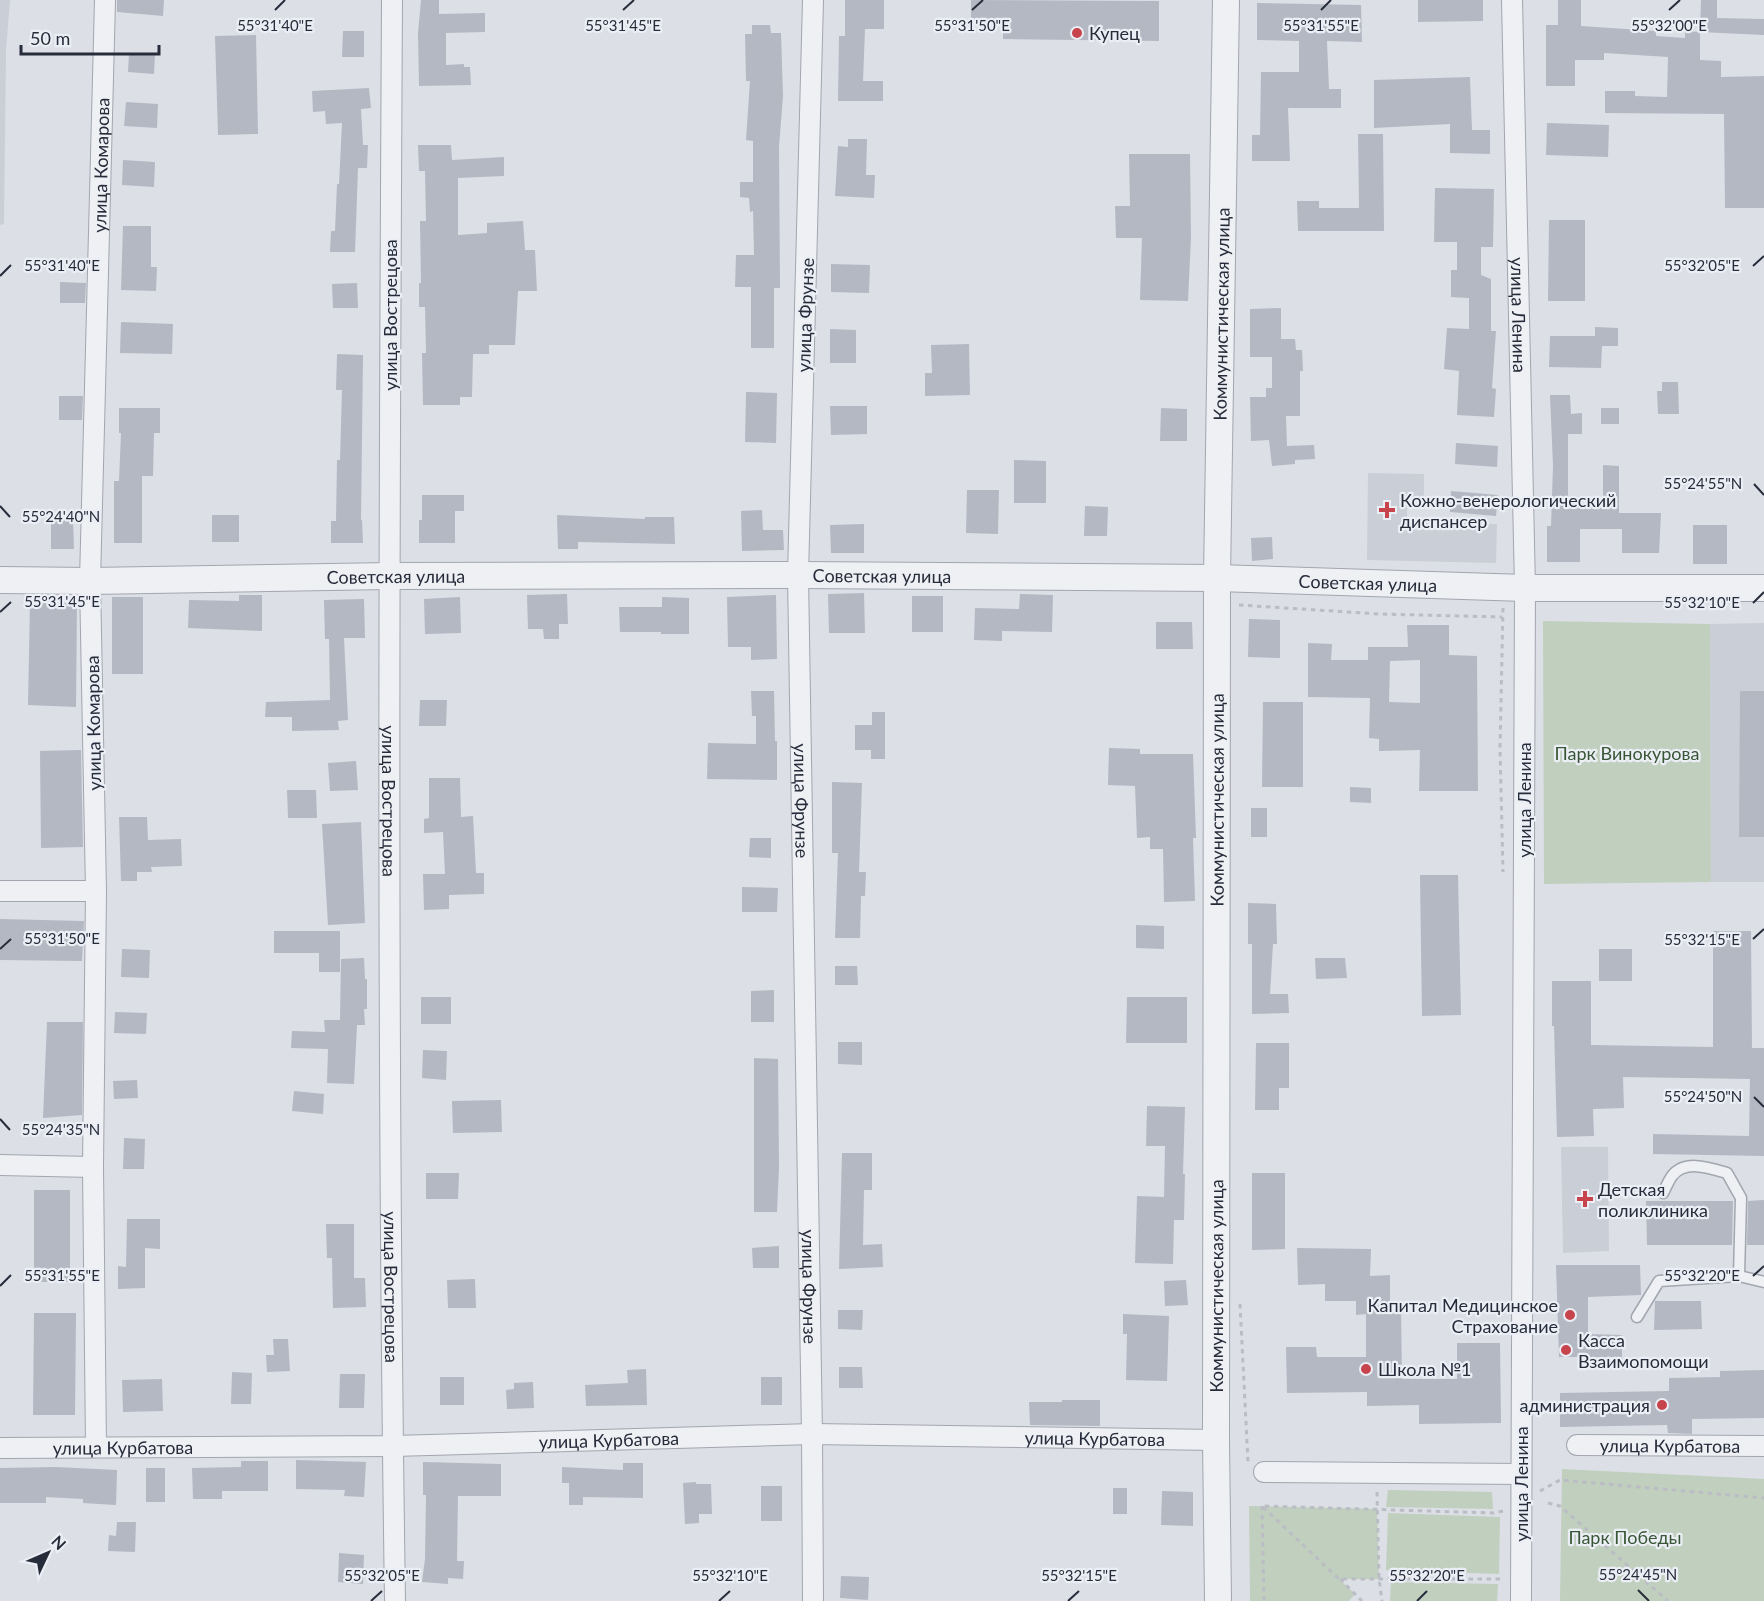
<svg xmlns="http://www.w3.org/2000/svg" width="1764" height="1601" font-family="Lato,sans-serif">
<rect width="100%" height="100%" fill="#dcdfe6"/>
<!-- built -->
<path fill="#caced7" d="M0,0H10L6,51L4,224L0,225Z
M1368,473L1424,474V497H1407V522L1497,524L1496,563L1367,560Z
M1764,623V882H1711L1710,624Z
M1561,1147H1608L1609,1251L1563,1253Z"/>
<!-- green -->
<path fill="#c0cfbe" d="M1543,621L1710,624L1711,882L1544,884Z
M1562,1469L1764,1479V1601H1560Z
M1388,1490L1492,1492L1493,1509L1386,1507Z
M1249,1506L1377,1509L1379,1579H1339L1355,1594L1349,1601H1250Z
M1388,1513L1500,1517L1499,1574L1386,1570Z
M1391,1582L1498,1584L1497,1601H1390Z"/>
<!-- building -->
<path fill="#b4b8c2" fill-rule="evenodd" d="M117,0H164L163,16L117,12Z
M421,0H439V14L485,13V32L446,33V65L464,64V67H470L471,85L419,86L418,33Z
M845,0H884V29H865L863,81H883V101H838L839,36H845Z
M971,0L1159,1V41L1003,39V23L971,22Z
M1418,0H1483V21L1418,22Z
M1558,0H1581V26L1656,31V36L1685,38V31L1700,32V60L1721,61V77L1764,76V208H1725L1724,114L1605,113V91H1635V96L1667,97L1668,57L1604,53V60H1575V86H1546V25H1558Z
M1701,0H1717V18L1764,19V35L1700,32Z
M1257,3L1361,5L1362,42L1327,41L1329,89H1341V108H1288L1290,161H1252V135H1260L1261,72H1299V41L1257,40Z
M752,25H770L771,33H781L783,96L779,147L780,288H774V348H751V287H735L736,255H754L753,211L750,212L749,198L740,197V182H753V141L746,140L750,81H746L745,34H752Z
M343,31H364V57H342Z
M256,35L258,134L218,135L215,36Z
M129,53L155,54L154,74L128,72Z
M1470,77L1472,130H1490V154L1450,153V124L1374,128V80Z
M369,88L371,108L361,109L363,145H368L367,168H358L355,252H330L331,231H335L337,184H339L342,123L326,124L325,111L313,112L312,91Z
M126,102L158,104L157,128L124,126Z
M1547,123L1609,125L1608,157L1546,155Z
M1358,134H1383L1384,231H1298L1297,201H1319V208H1359Z
M848,139H867L866,175H875L874,198L835,196L838,146L848,147Z
M418,145H451L452,160L504,157V176L458,178V235L487,233V223L523,221L525,250H535L537,291H518L515,345H489V354H473L472,397H460V405H423L422,353H426L425,307H419V283H421L420,221H426L425,171H419Z
M1129,154H1190L1191,237L1188,301L1140,300L1142,238H1116L1115,206H1130Z
M123,160L155,162L154,187L122,185Z
M1435,188L1494,189L1493,247H1481V275L1491,279V331H1496L1492,388L1496,389L1494,417L1457,415L1459,371L1444,369L1447,328L1469,329V298L1451,297V270H1457V242H1434Z
M1549,220H1585V301H1548Z
M123,226H151V267H157L156,291L121,290Z
M831,264L870,265L869,293L831,292Z
M60,282L86,283L85,303H60Z
M357,283L358,308H333L332,284Z
M1281,308V339H1295L1296,350H1302L1303,371H1300V416H1286L1287,446L1314,445L1315,459L1295,460V464L1272,466L1269,440L1251,441L1250,397H1266V388H1272V357H1250V309Z
M121,322L173,324L172,354L120,353Z
M1595,327L1618,328V346H1602L1601,368L1549,367L1550,336H1595Z
M830,329L856,330V363H830Z
M969,344L970,395L925,396V373H932L931,345Z
M337,354L363,355L361,520H362L363,543H331V521H336L337,460H340L342,390H336Z
M1662,382H1678L1679,414H1658L1657,391H1662Z
M746,392L777,393L776,443L745,442Z
M1550,395H1570L1571,414L1582,413V434H1568V509L1603,505V465L1619,466V513H1661L1659,553H1622V529H1580V562H1547V526H1551L1553,466Z
M59,396H83L82,420H59Z
M830,406H867V434L831,435Z
M119,408H160V433H154L153,476H142V543H114V481H119L121,433H119Z
M1161,408L1187,409V441H1160Z
M1601,408H1619V424H1601Z
M1456,443L1498,446L1497,467L1455,464Z
M1014,460L1046,461V503H1014Z
M967,490H999L998,534L966,533Z
M1451,491L1498,495L1496,516L1450,512Z
M422,495H464V511H455V543H419V520H422Z
M1085,506L1108,507L1107,536H1084Z
M762,510L763,530H783L784,550L742,551L741,511Z
M212,515H239V542H212Z
M557,515L645,519V517H674L675,544L578,542V549H558Z
M51,520H73L74,549H51Z
M864,524V553H831L830,525Z
M1693,525H1727V564H1693Z
M1272,537L1273,559L1252,561L1251,538Z
M864,593L865,633H829L828,594Z
M567,594L568,624H559V639H544L543,629H528L527,595Z
M1020,594L1053,595L1052,632L1002,631V641L974,640L975,608L1019,609Z
M239,595H262V631L188,628L189,600L239,601Z
M776,595L777,659L751,660V647H728L727,597Z
M912,596H943V632H912Z
M112,597H143V674H112Z
M460,597L461,633L425,634L424,599Z
M662,597L689,598V634H661V632H620L619,607H662Z
M364,599L365,638H344L348,720L338,721L339,730L292,731V717H265L266,702L330,700L329,639H325L324,600Z
M30,603H77L76,707L28,705Z
M1249,619L1280,620V658L1248,657Z
M1156,622H1192L1193,649H1156Z
M1407,625H1449V655L1477,656L1478,791H1419L1420,750L1379,751V739L1369,738L1370,698L1308,697V643L1332,644L1331,660H1368V647H1408ZM1420,660V703L1389,702L1390,661Z
M751,691H774L775,741H777V780L707,779L708,743L756,744V716H752Z
M1740,691H1764V837H1739Z
M420,700H447L446,726H419Z
M1263,702H1303V787H1262Z
M872,712H885V759H871V750H855V725H872Z
M1109,748L1140,749V754H1193L1196,838H1193L1195,901L1164,902L1163,849H1150V837L1137,838L1135,786L1108,785Z
M81,750L83,847L41,848L40,751Z
M356,761L358,790L330,791L328,763Z
M429,778H460L461,817L473,816L476,873H484V894L449,895V909L424,910L423,874H445L443,832L424,833V819L429,818Z
M832,782L862,783L859,872H866L865,896H861L860,938H835L838,853H832Z
M1350,787L1371,788V803L1350,802Z
M287,790H316L317,818H288Z
M1251,808H1267V837H1251Z
M119,817H147L148,840L181,839L182,866L151,867L152,872H137V881H121Z
M361,822L365,923L328,925L322,824Z
M750,838H771V858L749,857Z
M1420,875H1458L1461,1015L1422,1016Z
M742,887L778,888L777,912H742Z
M1248,903L1276,904L1277,944H1273L1270,994H1288L1289,1013L1252,1014V944H1248Z
M0,919L84,921L82,961L0,960Z
M1136,925L1164,926V949L1136,948Z
M274,931H340V972H319V953H274Z
M1713,931H1751L1752,1048H1764V1156L1653,1154V1134L1749,1136L1750,1079L1623,1077L1624,1108L1593,1109L1594,1136L1557,1137L1554,1026H1552V981H1591V1045L1713,1047Z
M122,949L150,950L149,978L121,977Z
M1599,949H1632V981H1599Z
M364,958L365,979H367V1009H364L365,1025H357L354,1084L327,1083L328,1049L291,1048L292,1031L325,1032L324,1020H340L341,959Z
M1315,958H1345L1347,978L1316,979Z
M835,966H857L858,985H835Z
M774,990V1022H751V991Z
M421,997H451V1024H421Z
M1127,997H1187V1043H1126Z
M115,1012L147,1013L146,1034L114,1033Z
M47,1022H83L82,1115L43,1118Z
M838,1042H862V1065L838,1064Z
M1256,1043H1289V1088H1279V1110H1255Z
M423,1050L447,1051L446,1080L422,1078Z
M754,1058L778,1059L779,1167L777,1212H754Z
M137,1080L138,1098L114,1099L113,1081Z
M294,1091L324,1094L323,1114L292,1111Z
M501,1100L502,1132L453,1133L452,1101Z
M1147,1106L1185,1107L1183,1174H1185L1184,1220H1174L1173,1264L1135,1263L1137,1196L1164,1197L1165,1146H1146Z
M124,1138L145,1139L144,1169H123Z
M842,1153H872V1190H864L863,1245L882,1244L883,1267L839,1269Z
M426,1173H459L458,1199H426Z
M1252,1173H1285V1249L1252,1250Z
M34,1190H70V1282H34Z
M1764,1200V1245H1747L1748,1201Z
M1646,1201H1733L1732,1245H1647Z
M127,1219H160V1249L145,1248V1288L118,1289V1266L126,1267Z
M326,1224H354V1278H365L366,1307L333,1308L332,1258H327Z
M779,1246V1268H753L752,1248Z
M1297,1248L1371,1249L1370,1276L1390,1275V1311L1401,1310L1402,1379H1457V1343H1500L1501,1423L1419,1424V1405L1367,1406V1392L1287,1393L1286,1347H1316L1317,1357H1366V1314L1356,1315V1301H1325V1284L1298,1285Z
M1556,1265H1640L1641,1295L1588,1297V1334L1622,1335V1357H1559Z
M475,1279L476,1308H448L447,1280Z
M1186,1280L1188,1305L1165,1306L1164,1281Z
M1655,1301H1701L1702,1329L1654,1330Z
M838,1310H863L862,1330L838,1329Z
M34,1313H76L75,1415H33Z
M1123,1314L1169,1316L1167,1381L1126,1380L1127,1334H1123Z
M273,1339H288L290,1371L267,1372L266,1355H274Z
M839,1367H862L863,1388H839Z
M646,1369L647,1405L586,1406L585,1385L628,1383L627,1370Z
M1764,1370V1418L1692,1419V1434L1668,1433L1667,1425L1560,1427V1393L1669,1391V1378L1720,1377V1371Z
M232,1372L252,1373L251,1404H231Z
M340,1374H365L364,1408H339Z
M440,1377H464V1405H440Z
M761,1377H782V1405H761Z
M162,1379L163,1411L123,1412L122,1380Z
M533,1382L534,1408L507,1409L506,1390L514,1389V1383Z
M1062,1400H1100V1426L1030,1425L1029,1402H1062Z
M296,1460L366,1462L364,1497L344,1496L345,1490L296,1489Z
M241,1461H268V1491H222V1499H193L192,1468L241,1467Z
M423,1462L501,1464V1496H458L457,1561H464L463,1579L448,1578V1584L422,1582L425,1559L426,1495H423Z
M623,1463H643V1498L583,1497V1505H569V1483H562V1467L623,1470Z
M56,1467L117,1470L116,1505L83,1503V1499L46,1497V1503H0V1468Z
M146,1468H165V1502H146Z
M696,1482V1484H711L712,1514H699V1523L685,1524L683,1483Z
M761,1486H782V1521H761Z
M1113,1488H1127V1514H1113Z
M1162,1491L1193,1492V1526L1161,1525Z
M117,1522H136L135,1552L108,1551L109,1535L116,1536Z
M339,1553L364,1555L363,1584L338,1582Z
M841,1576L869,1577L868,1600L840,1598Z"/>
<g fill="none" stroke-linecap="round" stroke-linejoin="round">
<!-- service casing -->
<g stroke="#a2a6af" stroke-width="13">
<path id="service" d="M1663,1193C1666,1187 1669,1180 1672,1176C1685,1159 1710,1168 1727,1173L1741,1198L1739,1276
M1637,1317L1659,1281L1739,1276L1764,1282"/>
</g>
<!-- minor casing -->
<g stroke="#a2a6af" stroke-width="22">
<g id="minor">
<path id="s1" d="M392,0C389,534 387,1067 395,1601"/>
<path id="s2" d="M813,0L798,575L812,1434L813,1601"/>
<path id="s3" d="M1512,0L1525,588L1521,1601"/>
<path d="M0,891H96"/>
<path d="M0,1165L93,1167"/>
<path id="s4" d="M1577,1445L1764,1446"/>
<path id="s5" d="M96,1447L93,1167L96,891L90,581L105,0"/>
<path id="s6" d="M0,1448L393,1446L812,1434L1216,1440"/>
<path d="M1264,1472L1521,1474"/>
</g>
</g>
<!-- tertiary casing -->
<g stroke="#a2a6af" stroke-width="28">
<g id="tertiary">
<path id="s7" d="M0,580L90,581L389,576L798,575L1217,578L1525,588H1764"/>
<path id="s8" d="M1218,1601L1216,1440L1217,578L1226,0"/>
</g>
</g>
<!-- path -->
<path stroke="#bbbdc4" stroke-width="3" stroke-dasharray="4.5 4.5" stroke-linecap="butt" d="M1239,605L1379,614L1502,617
M1503,608L1500,749L1503,872
M1240,1304L1248,1462
M1540,1491L1560,1480L1764,1498
M1377,1492L1379,1579L1382,1601
M1548,1503L1560,1506L1668,1601
M1262,1506L1264,1601
M1503,1511L1494,1513L1262,1506L1339,1579H1504
M1340,1579L1362,1601"/>
<!-- service -->
<use href="#service" stroke="#eff0f4" stroke-width="10"/>
<!-- minor -->
<use href="#minor" stroke="#eff0f4" stroke-width="20"/>
<!-- tertiary -->
<use href="#tertiary" stroke="#eff0f4" stroke-width="26"/>
</g>
<!-- ticks -->
<path fill="none" stroke="#272c3b" stroke-width="2" d="M275,10L285,0M623,10L634,0M972,10L983,0M1321,10L1331,0M1669,10L1680,0M1753,266L1764,256M0,276L11,265M1754,484L1764,495M0,506L10,517M1753,603L1764,592M0,612L11,602M1753,939L1764,929M0,949L11,939M1754,1097L1764,1107M0,1119L10,1130M1753,1276L1764,1266M0,1286L11,1275M1638,1590L1649,1601M371,1601L382,1591M719,1601L730,1591M1068,1601L1079,1591M1417,1601L1427,1591"/>
<!-- markers -->
<g fill="#c7444c" stroke="#ebeef4" stroke-width="2">
<circle cx="1077" cy="33" r="6"/>
<path d="M1384 501h6v6h6v6h-6v6h-6v-6h-6v-6h6z"/>
<path d="M1582 1190h6v6h6v6h-6v6h-6v-6h-6v-6h6z"/>
<circle cx="1570" cy="1315" r="6"/>
<circle cx="1566" cy="1350" r="6"/>
<circle cx="1366" cy="1369" r="6"/>
<circle cx="1662" cy="1405" r="6"/>
</g>
<g text-anchor="middle" dominant-baseline="central" stroke-width="4.5" stroke-linejoin="round" paint-order="stroke">
<!-- poi labels -->
<g font-size="18" fill="#272c3b" stroke="#ebeef4" text-anchor="start">
<text x="1089" y="33">Купец</text>
<text x="1400" y="500">Кожно-венерологический<tspan x="1400" dy="21">диспансер</tspan></text>
<text x="1598" y="1189">Детская<tspan x="1598" dy="21">поликлиника</tspan></text>
<text x="1558" y="1305" text-anchor="end">Капитал Медицинское<tspan x="1558" dy="21">Страхование</tspan></text>
<text x="1578" y="1340">Касса<tspan x="1578" dy="21">Взаимопомощи</tspan></text>
<text x="1378" y="1369">Школа №1</text>
<text x="1650" y="1405" text-anchor="end">администрация</text>
</g>
<!-- street labels -->
<g font-size="18" fill="#272c3b" stroke="#ebeef4">
<text stroke="none"><textPath href="#s5" startOffset="1282">улица Комарова</textPath></text>
<text transform="translate(390 315) rotate(-90)">улица Вострецова</text>
<text transform="translate(805 315) rotate(-88)">улица Фрунзе</text>
<text stroke="none"><textPath href="#s8" startOffset="1287">Коммунистическая улица</textPath></text>
<text stroke="none"><textPath href="#s3" startOffset="315">улица Ленина</textPath></text>
<text stroke="none"><textPath href="#s7" startOffset="882">Советская улица</textPath></text>
<text stroke="none"><textPath href="#s7" startOffset="396">Советская улица</textPath></text>
<text stroke="none"><textPath href="#s7" startOffset="1368">Советская улица</textPath></text>
<text transform="translate(93 723) rotate(-91)">улица Комарова</text>
<text stroke="none"><textPath href="#s2" startOffset="801">улица Фрунзе</textPath></text>
<text stroke="none"><textPath href="#s8" startOffset="801">Коммунистическая улица</textPath></text>
<text transform="translate(1524 800) rotate(-90)">улица Ленина</text>
<text stroke="none"><textPath href="#s1" startOffset="801">улица Вострецова</textPath></text>
<text stroke="none"><textPath href="#s2" startOffset="1287">улица Фрунзе</textPath></text>
<text stroke="none"><textPath href="#s8" startOffset="315">Коммунистическая улица</textPath></text>
<text stroke="none"><textPath href="#s1" startOffset="1287">улица Вострецова</textPath></text>
<text stroke="none"><textPath href="#s6" startOffset="1095">улица Курбатова</textPath></text>
<text stroke="none"><textPath href="#s6" startOffset="609">улица Курбатова</textPath></text>
<text stroke="none"><textPath href="#s4" startOffset="93">улица Курбатова</textPath></text>
<text stroke="none"><textPath href="#s6" startOffset="123">улица Курбатова</textPath></text>
<text transform="translate(1521 1484) rotate(-90)">улица Ленина</text>
</g>
<!-- park labels -->
<g font-size="18" fill="#385635" stroke="#ebeef4">
<text x="1627" y="753">Парк Винокурова</text>
<text x="1625" y="1537">Парк Победы</text>
</g>
</g>
<g font-size="15" text-anchor="middle" fill="#272c3b" stroke="#ebeef4" stroke-width="4.5" stroke-linejoin="round" paint-order="stroke">
<text x="275" y="31">55°31'40"E</text>
<text x="623" y="31">55°31'45"E</text>
<text x="972" y="31">55°31'50"E</text>
<text x="1321" y="31">55°31'55"E</text>
<text x="1669" y="31">55°32'00"E</text>
<text x="62" y="271">55°31'40"E</text>
<text x="1702" y="271">55°32'05"E</text>
<text x="1703" y="489">55°24'55"N</text>
<text x="61" y="522">55°24'40"N</text>
<text x="62" y="607">55°31'45"E</text>
<text x="1702" y="608">55°32'10"E</text>
<text x="62" y="944">55°31'50"E</text>
<text x="1702" y="945">55°32'15"E</text>
<text x="1703" y="1102">55°24'50"N</text>
<text x="61" y="1135">55°24'35"N</text>
<text x="62" y="1281">55°31'55"E</text>
<text x="1702" y="1281">55°32'20"E</text>
<text x="1638" y="1580">55°24'45"N</text>
<text x="382" y="1581">55°32'05"E</text>
<text x="730" y="1581">55°32'10"E</text>
<text x="1079" y="1581">55°32'15"E</text>
<text x="1427" y="1581">55°32'20"E</text>
</g>
<!-- north arrow -->
<g transform="translate(48 1553) rotate(46)" stroke="#ebeef4" stroke-width="4.5" paint-order="stroke">
<path d="M0-4.5L10 22L0 15L-10 22Z" fill="#272c3b"/>
<text y="-9" font-size="16" font-weight="bold" text-anchor="middle" fill="#272c3b">N</text>
</g>
<!-- scale -->
<path d="M21 45v9h138v-9" fill="none" stroke="#272c3b" stroke-width="3"/>
<text x="30" y="45" font-size="18" fill="#272c3b" stroke="#ebeef4" stroke-width="4.5" paint-order="stroke">50 m</text>
</svg>
